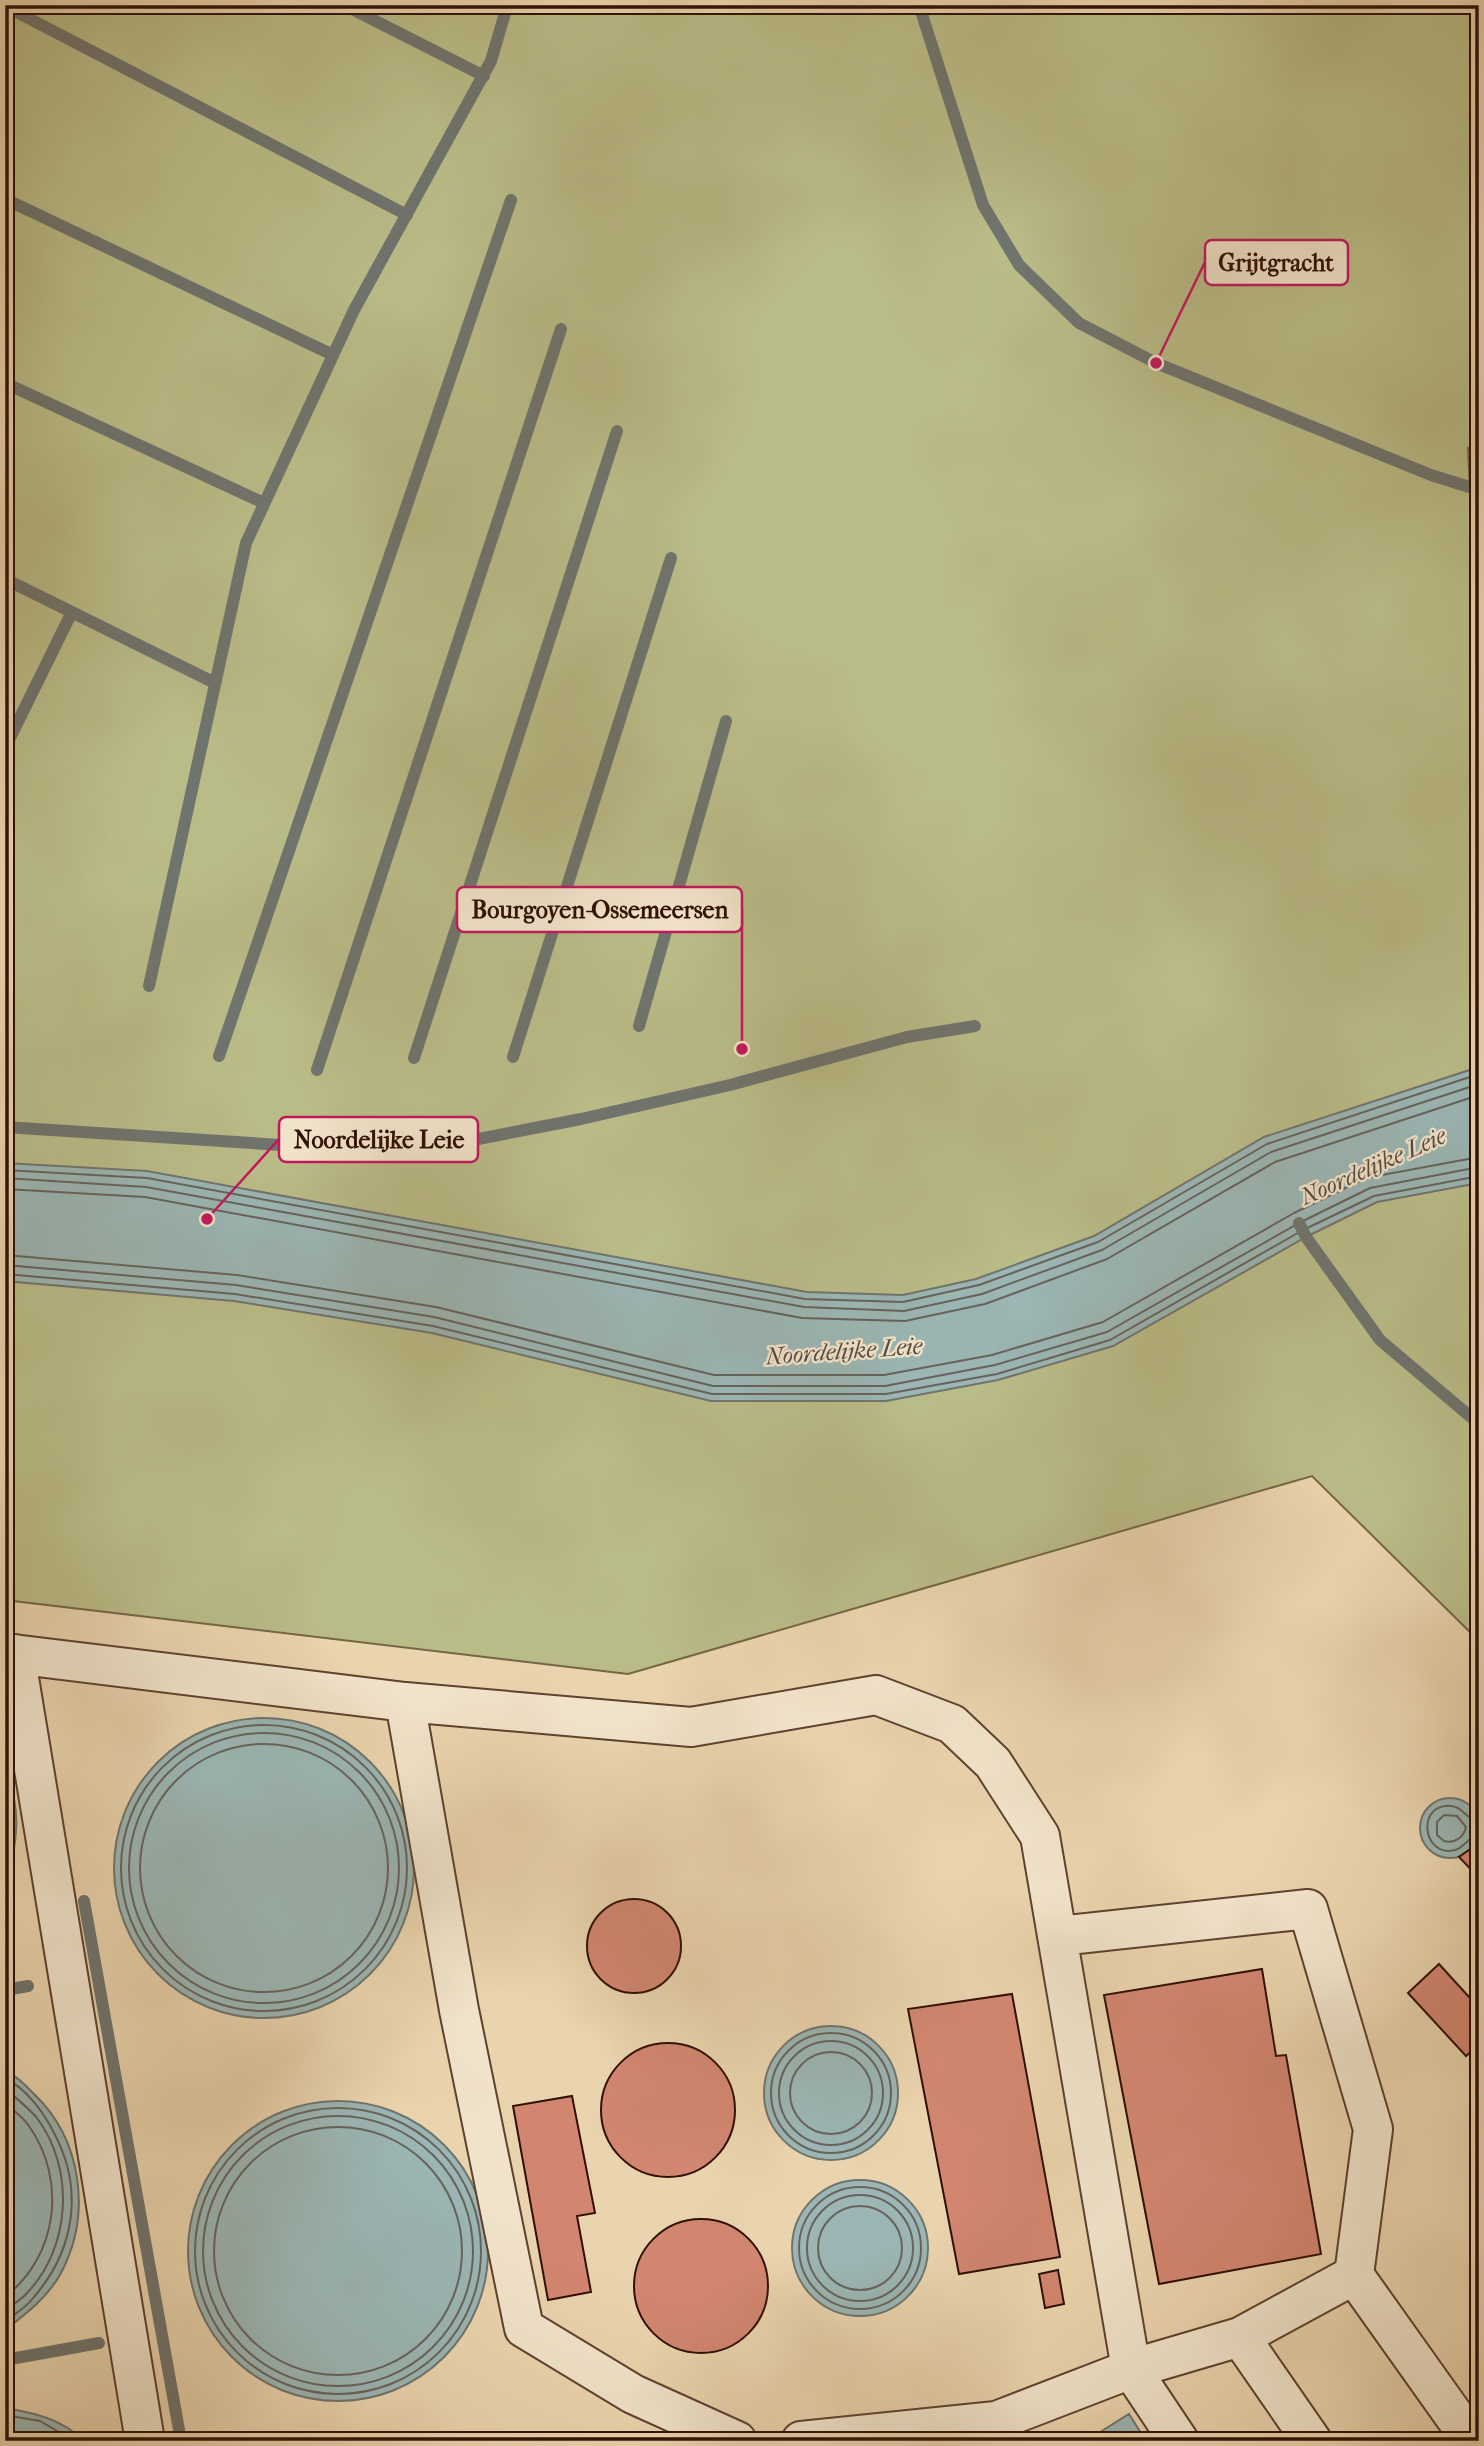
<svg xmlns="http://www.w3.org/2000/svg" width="1484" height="2446" font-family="'IM FELL French Canon',serif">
<rect width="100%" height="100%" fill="#ead4ad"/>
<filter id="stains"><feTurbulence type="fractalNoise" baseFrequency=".00286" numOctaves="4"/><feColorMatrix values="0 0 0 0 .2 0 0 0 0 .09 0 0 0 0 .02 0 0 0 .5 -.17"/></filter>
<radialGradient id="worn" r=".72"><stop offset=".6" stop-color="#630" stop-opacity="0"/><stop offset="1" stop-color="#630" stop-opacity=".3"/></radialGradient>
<!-- green -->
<path fill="#babc88" stroke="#756646" stroke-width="2" d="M5,5H1479V447L1468,448L1472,532L1479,533V1641L1312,1476L628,1674L5,1600Z"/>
<!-- water -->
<path fill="#9bb6b4" stroke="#70746e" stroke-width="2" d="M1479,1067V1183L1377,1202L1306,1237L1113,1346L998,1380L886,1401H711L432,1333L234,1301L5,1281V1163L147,1171L807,1292L903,1295L976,1279L1094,1236L1264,1137Z
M114 1868a150 150 0 1 1 300 0a150 150 0 1 1-300 0Z
M5,1772C22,1805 18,1848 5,1881Z
M1420 1828a30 30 0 1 1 60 0a30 30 0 1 1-60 0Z
M764 2093a67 67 0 1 1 134 0a67 67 0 1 1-134 0Z
M5,2071C17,2076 25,2085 34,2094C82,2140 92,2214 61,2273C48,2297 27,2313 5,2330Z
M188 2251a150 150 0 1 1 300 0a150 150 0 1 1-300 0Z
M792 2248a68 68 0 1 1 136 0a68 68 0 1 1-136 0Z
M5,2408C35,2413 62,2419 84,2441H5Z
M1129,2414L1146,2441H1101L1097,2434Z"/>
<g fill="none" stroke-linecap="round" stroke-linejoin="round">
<!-- shore -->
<path stroke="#66635c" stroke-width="2" d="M5,1170L147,1178L805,1299L903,1302L979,1285L1098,1242L1267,1144L1479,1074
M5,1178L146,1187L804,1307L904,1311L982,1294L1102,1250L1271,1152L1479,1084
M5,1189L145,1197L802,1318L905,1321L985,1304L1107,1259L1275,1162L1479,1095
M5,1255L237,1275L436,1307L714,1375H884L992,1355L1103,1322L1294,1213L1366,1178L1479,1157
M5,1265L236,1285L434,1317L713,1386H885L995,1365L1107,1332L1299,1223L1370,1188L1479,1167
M5,1274L235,1294L433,1326L712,1394H886L997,1374L1110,1340L1303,1230L1374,1196L1479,1176
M121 1868a143 143 0 1 1 286 0a143 143 0 1 1-286 0Z
M129 1868a135 135 0 1 1 270 0a135 135 0 1 1-270 0Z
M140 1868a124 124 0 1 1 248 0a124 124 0 1 1-248 0Z
M1444,1815L1457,1816L1466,1827C1464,1837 1455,1844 1444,1841L1437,1835V1822Z
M1477,1835C1466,1839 1463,1851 1449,1851C1423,1851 1419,1809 1445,1806C1462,1803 1465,1820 1479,1821
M771 2093a60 60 0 1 1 120 0a60 60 0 1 1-120 0Z
M779 2093a52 52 0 1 1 104 0a52 52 0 1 1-104 0Z
M790 2093a41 41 0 1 1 82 0a41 41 0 1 1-82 0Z
M5,2078C27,2089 44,2113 54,2133C84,2189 75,2249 34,2297C27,2307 15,2314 5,2321
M5,2088C15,2098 28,2107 37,2118C75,2169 71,2247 27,2293C21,2300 12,2305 5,2310
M5,2103C13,2110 23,2117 29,2126C67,2180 58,2256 5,2297
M195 2251a143 143 0 1 1 286 0a143 143 0 1 1-286 0Z
M203 2251a135 135 0 1 1 270 0a135 135 0 1 1-270 0Z
M214 2251a124 124 0 1 1 248 0a124 124 0 1 1-248 0Z
M799 2248a61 61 0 1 1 122 0a61 61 0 1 1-122 0Z
M807 2248a53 53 0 1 1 106 0a53 53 0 1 1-106 0Z
M818 2248a42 42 0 1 1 84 0a42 42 0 1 1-84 0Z
M5,2415L40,2421L74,2441"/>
<!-- stream -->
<path stroke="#70746e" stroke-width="12" d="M344,5L484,76
M919,5L983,205L1019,265L1079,323L1156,363L1431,475L1479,490
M5,6L407,215
M5,199L333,355
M5,383L264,503
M5,579L215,683
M5,748L72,612
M149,986L246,543L354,310L491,61L505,13L501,5
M639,1026L726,721
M219,1056L511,200
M513,1057L671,558
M414,1058L617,431
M317,1070L561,329
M5,1127L358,1150L437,1147L581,1119L730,1085L907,1037L975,1026
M1299,1223L1306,1237L1380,1340L1479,1424
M84,1901L181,2441
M5,1990L28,1986
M5,2360L99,2343"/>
</g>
<!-- building -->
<path fill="#d28670" stroke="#301005" stroke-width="2" d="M1479,1835V1878L1459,1857L1473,1847Z
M587 1946a47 47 0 1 1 94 0a47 47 0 1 1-94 0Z
M1439,1964L1479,2008V2045L1466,2056L1408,1993Z
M1262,1969L1276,2056L1286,2055L1321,2254L1159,2284L1104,1995Z
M1012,1994L1060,2257L959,2274L908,2009Z
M601 2110a67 67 0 1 1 134 0a67 67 0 1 1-134 0Z
M572,2096L595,2213L577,2216L591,2292L548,2300L513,2106Z
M634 2286a67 67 0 1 1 134 0a67 67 0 1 1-134 0Z
M1058,2270L1064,2304L1045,2308L1039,2274Z"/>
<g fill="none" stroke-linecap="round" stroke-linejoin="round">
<!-- minor casing -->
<g stroke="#5e412f" stroke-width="42">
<path id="minor" d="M5,1653L405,1702L459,2010L524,2328L633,2394L737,2441
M15,1654L145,2441
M405,1702L691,1727L876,1695L952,1724L993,1763L1040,1836L1131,2369L1179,2441
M1059,1936L1308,1909L1373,2129L1354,2275L1472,2441
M801,2441L996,2421
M995,2441L996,2421L1131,2369L1240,2337
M1312,2441L1240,2337L1354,2275"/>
</g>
<!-- minor -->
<use href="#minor" stroke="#f1e3ca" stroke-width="38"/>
</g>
<g text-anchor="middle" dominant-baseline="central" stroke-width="5" stroke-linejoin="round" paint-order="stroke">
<!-- water labels -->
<g font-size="24" font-style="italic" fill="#554a42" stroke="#f1e3ca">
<text transform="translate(1373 1166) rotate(-24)">Noordelijke Leie</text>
<text transform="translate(844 1351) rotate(-4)">Noordelijke Leie</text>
</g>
</g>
<!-- callouts -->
<path fill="none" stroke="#c2185b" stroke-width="2.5" d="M1156 363L1205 262M742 1049L742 909M207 1219L279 1139"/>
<g fill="#c2185b" stroke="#f1e3ca" stroke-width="2.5">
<circle cx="1156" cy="363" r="7"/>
<circle cx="742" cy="1049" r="7"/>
<circle cx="207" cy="1219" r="7"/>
</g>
<g fill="#f1e3ca" stroke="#c2185b" stroke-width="2.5">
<rect x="1205" y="240" width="143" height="45" rx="7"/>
<rect x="457" y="887" width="285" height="45" rx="7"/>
<rect x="279" y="1117" width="199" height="45" rx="7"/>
</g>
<g font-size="24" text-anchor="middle" font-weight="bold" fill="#301005">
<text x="1276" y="271">Grijtgracht</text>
<text x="600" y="918">Bourgoyen-Ossemeersen</text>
<text x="379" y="1148">Noordelijke Leie</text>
</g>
<!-- margin -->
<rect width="1484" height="2446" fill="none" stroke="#ead4ad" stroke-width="28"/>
<rect x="7" y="7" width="1470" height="2432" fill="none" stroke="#301005" stroke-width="3.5"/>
<rect x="14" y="14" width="1456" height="2418" fill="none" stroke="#301005" stroke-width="2"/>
<rect width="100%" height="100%" filter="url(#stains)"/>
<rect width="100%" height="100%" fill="url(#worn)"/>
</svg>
